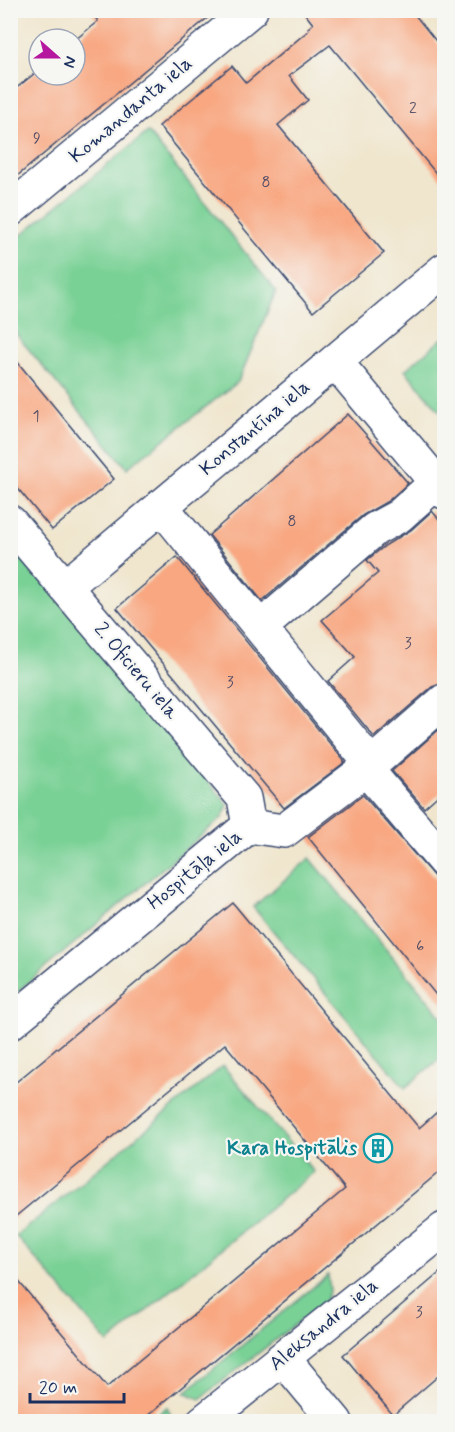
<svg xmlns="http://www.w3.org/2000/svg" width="455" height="1432" font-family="Mynerve,sans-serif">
<rect width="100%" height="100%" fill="#f6f6f2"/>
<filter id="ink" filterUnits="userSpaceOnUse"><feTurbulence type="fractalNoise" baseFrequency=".0167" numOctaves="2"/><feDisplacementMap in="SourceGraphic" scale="12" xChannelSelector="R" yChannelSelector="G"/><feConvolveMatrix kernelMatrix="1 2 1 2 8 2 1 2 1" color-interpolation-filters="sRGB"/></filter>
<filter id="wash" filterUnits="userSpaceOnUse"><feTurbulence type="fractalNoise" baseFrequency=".008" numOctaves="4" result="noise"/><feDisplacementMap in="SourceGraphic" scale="24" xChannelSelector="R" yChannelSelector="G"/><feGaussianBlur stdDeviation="1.35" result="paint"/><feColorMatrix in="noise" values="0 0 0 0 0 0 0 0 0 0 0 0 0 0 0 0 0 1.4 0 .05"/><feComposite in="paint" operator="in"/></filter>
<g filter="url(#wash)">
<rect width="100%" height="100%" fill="#f0e6ce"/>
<!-- green -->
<path fill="#7ad196" stroke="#4a807a" stroke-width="1.5" d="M148,132L276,291L238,382L127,468L11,328V243Z
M444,337V416L405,370Z
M10,541L228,805L222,818L11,997Z
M310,858L444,1019V1055L405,1088L253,907Z
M223,1066L314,1172L108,1343L16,1236Z
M328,1275L330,1289L326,1300L200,1399L185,1392Z
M167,1407L170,1413L169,1421H150Z"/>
<g id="blocks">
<!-- building -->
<path fill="#f8a781" d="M89,10H217L10,182V93L39,70V75H75V40L98,21Z
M302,10H411L444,51V183L330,45L289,76L308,100L278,125L384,253L313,312L159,126L232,66L246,83L309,30L308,28L313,24Z
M10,353L114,479L52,530L10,479Z
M348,414L408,483L388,501L363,515L262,601L209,535Z
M432,511L444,525V683L432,687L374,737L328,681L355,657L322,620L378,573L367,560L386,545L411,530Z
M177,557L345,762L284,808L117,608Z
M444,725V790L424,808L392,771Z
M363,795L444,888V1005L308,837Z
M233,903L419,1128L444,1106V1168L140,1422H10V1271L107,1387L345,1189L225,1044L10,1221V1087Z
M444,1269V1371L393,1415L343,1355Z"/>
</g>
</g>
<g filter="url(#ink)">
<use href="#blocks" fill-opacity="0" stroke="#3b4a6f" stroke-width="1.5"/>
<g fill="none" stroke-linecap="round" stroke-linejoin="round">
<!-- minor casing -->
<g stroke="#3b4a6f" stroke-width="36">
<path id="minor" d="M10,210L251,10
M335,361L444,492
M161,506L371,764
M10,522L244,798L249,826
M65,587L444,270
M261,627L375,529L399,516L437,482
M366,769L444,861
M10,1023L249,826L284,831L366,769L444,701
M283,1358L336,1422
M203,1422L444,1229"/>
</g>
<!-- minor -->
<use href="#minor" stroke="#fff" stroke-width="33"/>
</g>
</g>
<!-- icons -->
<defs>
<g id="building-ring" transform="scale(1.5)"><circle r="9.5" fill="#f6f6f2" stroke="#0f9aa8" stroke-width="1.5"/><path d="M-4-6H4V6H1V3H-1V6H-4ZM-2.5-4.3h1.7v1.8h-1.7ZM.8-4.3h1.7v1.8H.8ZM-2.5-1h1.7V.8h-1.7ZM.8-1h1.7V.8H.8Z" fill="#0f9aa8"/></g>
</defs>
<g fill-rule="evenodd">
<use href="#building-ring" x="378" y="1148"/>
</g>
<g text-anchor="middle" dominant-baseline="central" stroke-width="4.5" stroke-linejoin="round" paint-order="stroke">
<!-- number labels -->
<g font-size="16" fill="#524d67">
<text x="413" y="108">2</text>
<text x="37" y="138">9</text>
<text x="266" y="182">8</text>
<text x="36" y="416">1</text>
<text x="292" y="521">8</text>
<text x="408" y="643">3</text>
<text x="230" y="682">3</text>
<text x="420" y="946">6</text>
<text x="419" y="1312">3</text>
</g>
<!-- street labels -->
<g font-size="20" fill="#1b2f5e" stroke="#f6f6f2">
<text transform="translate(131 110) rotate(-40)">Komandanta iela</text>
<text transform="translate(255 428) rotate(-40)">Konstantīna iela</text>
<text transform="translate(136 671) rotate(50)">2. Oficieru iela</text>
<text transform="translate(195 870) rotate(-39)">Hospitāļa iela</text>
<text transform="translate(324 1325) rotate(-39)">Aleksandra iela</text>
</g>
<!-- culture labels -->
<g font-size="20" font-weight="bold" fill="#0d838f" stroke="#f6f6f2" text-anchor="end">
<text x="357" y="1148">Kara Hospitālis</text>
</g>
</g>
<!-- margin -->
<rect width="455" height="1432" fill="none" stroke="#f6f6f2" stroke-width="36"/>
<!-- north arrow -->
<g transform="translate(57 57) rotate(111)"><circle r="28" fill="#f6f6f2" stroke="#9ea6b7" stroke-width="1.5"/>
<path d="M0-4.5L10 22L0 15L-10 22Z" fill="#b5179e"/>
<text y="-9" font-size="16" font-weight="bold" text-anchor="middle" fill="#1b2f5e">N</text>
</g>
<!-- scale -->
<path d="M30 1393v9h94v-9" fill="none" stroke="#1b2f5e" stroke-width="3"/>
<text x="39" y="1393" font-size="18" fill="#1b2f5e" stroke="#f6f6f2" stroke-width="4.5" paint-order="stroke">20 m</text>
</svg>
